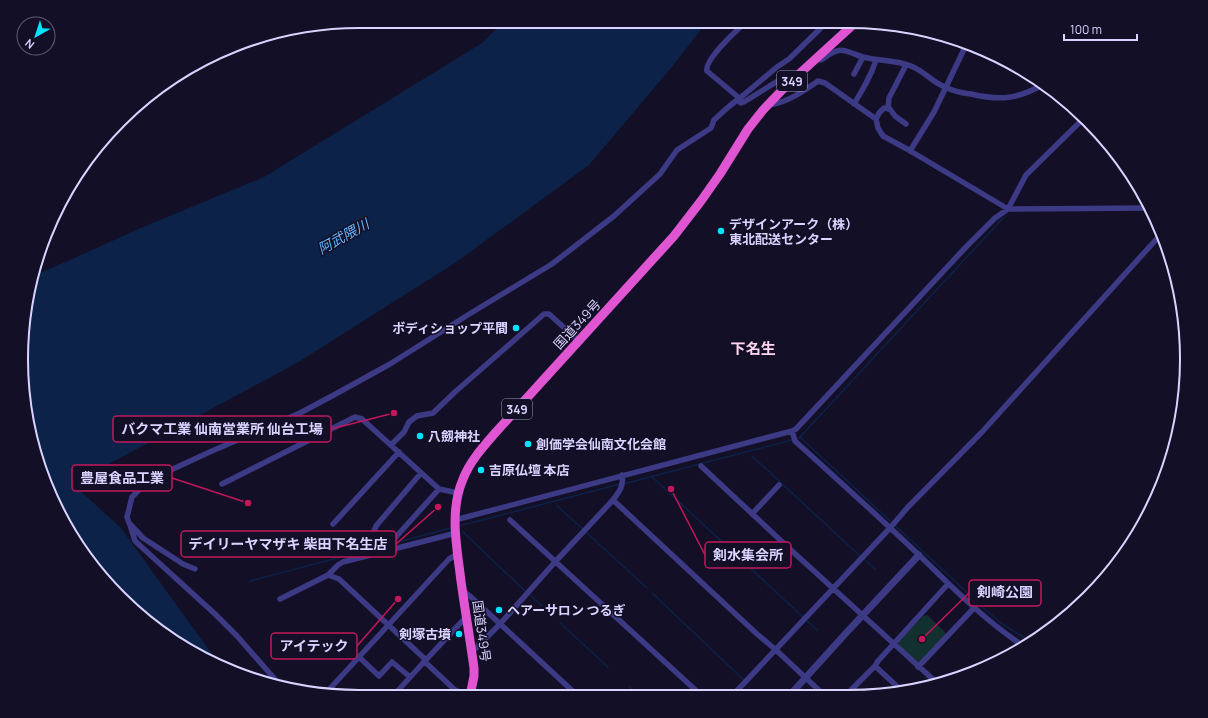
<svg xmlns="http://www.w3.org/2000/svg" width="1208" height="718" font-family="Manrope,'Noto Sans JP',sans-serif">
<rect width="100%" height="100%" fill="#130f26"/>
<!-- green -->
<path fill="#12302f" d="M927,615L945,632V635L921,663H917L899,647L898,642L923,616Z"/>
<!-- water -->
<path fill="#0c2248" d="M504,21L707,22L671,68L589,165L455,263L297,363L94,472L74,485L121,528L214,657L220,664L171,640L91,565L39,467L21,359L35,275L70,260L143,227L264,177L482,43Z"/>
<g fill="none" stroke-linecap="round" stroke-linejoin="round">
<!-- stream -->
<path stroke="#0c2248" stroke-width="1.5" d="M800,437L987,611L1001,623L1031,642
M796,439L800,437L1003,218
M752,456L860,556
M651,476L803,617
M623,484L792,440
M557,506L583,529
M459,526L620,484
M463,532L525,591
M587,533L647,588
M864,559L875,569
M250,581L451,528
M652,593L745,681
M530,595L542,606
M807,621L817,630
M560,623L608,667
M629,686L640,696"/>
<!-- minor -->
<path stroke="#3d3a85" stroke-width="5.5" d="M746,22C737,30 704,60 707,71L744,102L781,79L798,74
M816,59L821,60C826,57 831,52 837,51C844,48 855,55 863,57C878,61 896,60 911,66C924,71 932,82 945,87C953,91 962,93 971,94C1001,101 1018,99 1044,84
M854,74L863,57
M740,98L777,67L789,59L827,22
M854,104C863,89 871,76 876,60
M770,105C788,102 804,91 818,81L825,83L876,119L878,128L883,136L907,149L1008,209L1150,208
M888,109L889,98L906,65
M876,119L879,113L884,108L890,109L895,116L906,124
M910,151L934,112L967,43
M792,431L795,441C837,479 878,516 919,555C953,588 985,621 1025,647
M391,445L404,432L409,422L417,416L433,413L455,392L544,314H549L579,341
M701,466L792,551L937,683
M421,473L376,526L374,531L384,540L395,538L439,489
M222,484L355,417L362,419L439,489L458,493
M613,500L757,634L776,650L825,696
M752,514L779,485
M455,520L792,431L796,429L966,247L995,218L1008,209L1026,175L1085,117
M510,520L702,696
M333,524L399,452
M130,525L135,541L215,614L237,636L280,685
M195,569L183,564L143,538L129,523L127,517L132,497L144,485L162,474L212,451L300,413L332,396L390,364L471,313L552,264L614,216L660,174L677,150L711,128L714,120L726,109L737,100L741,103L744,102
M328,575L339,579L426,660
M463,591L471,597L578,696
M280,599L328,575L338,565L343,562L456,533
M472,652L500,624L555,562L613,500C619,492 624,486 622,475
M359,657L379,676L392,662L410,677
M424,661L455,690L468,696
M875,666L901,690
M918,667L974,608
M325,694L449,559L458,554
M393,696L423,663L466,617
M732,696L890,528L908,507L982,432L1162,233
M845,696L875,666L878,661L948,584"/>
<!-- tertiary -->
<path stroke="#3d3a85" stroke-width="7" d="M789,696L847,632L919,555"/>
<!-- trunk -->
<path stroke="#e055d1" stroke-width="9" d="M470,696L474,676V668C470,639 465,610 461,581C457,547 449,512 463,479C470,461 483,447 496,432L674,236L701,201L720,174L748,129L763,110L786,86L856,22"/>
</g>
<!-- markers -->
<g fill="#00e5ff" stroke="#130f26" stroke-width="1.5">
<circle cx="721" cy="231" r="4"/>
<circle cx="516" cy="328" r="4"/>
<circle cx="420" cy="436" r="4"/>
<circle cx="528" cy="444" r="4"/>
<circle cx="481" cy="470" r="4"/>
<circle cx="499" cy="610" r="4"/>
<circle cx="459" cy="634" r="4"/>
</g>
<g text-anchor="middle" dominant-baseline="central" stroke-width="3" stroke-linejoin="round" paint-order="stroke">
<!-- shield labels -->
<g fill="#130f26" stroke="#9e99be" stroke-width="1">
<rect x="777" y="71" width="30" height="20" rx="3"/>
<rect x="502" y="399" width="30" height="20" rx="3"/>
</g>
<g font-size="12" font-weight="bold" fill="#d9d4ff">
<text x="792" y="81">349</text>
<text x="517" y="409">349</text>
</g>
<!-- poi labels -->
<g font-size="13" font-weight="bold" fill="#d9d4ff" stroke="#130f26" text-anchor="start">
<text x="729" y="224">デザインアーク（株）<tspan x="729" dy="15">東北配送センター</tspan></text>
<text x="508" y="328" text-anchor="end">ボディショップ平間</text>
<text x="428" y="436">八劔神社</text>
<text x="536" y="444">創価学会仙南文化会館</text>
<text x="489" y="470">吉原仏壇 本店</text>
<text x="507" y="610">ヘアーサロン つるぎ</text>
<text x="451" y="634" text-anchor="end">剣塚古墳</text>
</g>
<!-- street labels -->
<g font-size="13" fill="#d9d4ff" stroke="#130f26">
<text transform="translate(577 324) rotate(-47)">国道349号</text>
<text transform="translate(482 631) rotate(82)">国道349号</text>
</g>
<!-- water labels -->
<g font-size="14" font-style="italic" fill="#62b6ff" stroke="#130f26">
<text transform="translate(343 236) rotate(-29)">阿武隈川</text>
</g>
<!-- quarter labels -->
<g font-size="15" font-weight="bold" fill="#ffd6f0" stroke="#130f26">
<text x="753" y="348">下名生</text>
</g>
</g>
<!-- crop -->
<path d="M0 0H1208V718H0ZM359 28H849A331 331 0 0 1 1180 359V359A331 331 0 0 1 849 690H359A331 331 0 0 1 28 359V359A331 331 0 0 1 359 28Z" fill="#130f26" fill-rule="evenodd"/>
<path fill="none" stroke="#d9d4ff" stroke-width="2" d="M359 28H849A331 331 0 0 1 1180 359V359A331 331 0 0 1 849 690H359A331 331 0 0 1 28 359V359A331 331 0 0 1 359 28Z"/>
<!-- callouts -->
<path fill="none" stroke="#c2185b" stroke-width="1.5" d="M394 413L331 429M248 503L172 478M438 507L396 544M671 489L705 555M922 639L969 593M398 599L357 646"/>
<g fill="#c2185b" stroke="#130f26" stroke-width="1.5">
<circle cx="394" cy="413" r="4"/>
<circle cx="248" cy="503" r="4"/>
<circle cx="438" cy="507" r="4"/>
<circle cx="671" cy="489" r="4"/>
<circle cx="922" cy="639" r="4"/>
<circle cx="398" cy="599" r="4"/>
</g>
<g fill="#130f26" stroke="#c2185b" stroke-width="1.5">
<rect x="113" y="416" width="218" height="26" rx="4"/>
<rect x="72" y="465" width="100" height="26" rx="4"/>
<rect x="181" y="531" width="215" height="26" rx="4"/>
<rect x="705" y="542" width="86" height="26" rx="4"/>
<rect x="969" y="580" width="72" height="26" rx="4"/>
<rect x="271" y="633" width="86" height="26" rx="4"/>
</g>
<g font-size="14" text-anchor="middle" font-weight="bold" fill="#d9d4ff">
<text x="222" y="434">バクマ工業 仙南営業所 仙台工場</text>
<text x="122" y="483">豊屋食品工業</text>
<text x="288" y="549">デイリーヤマザキ 柴田下名生店</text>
<text x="748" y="560">剣水集会所</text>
<text x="1005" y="597">剣崎公園</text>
<text x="314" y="651">アイテック</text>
</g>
<!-- north arrow -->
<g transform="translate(36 36) rotate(219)"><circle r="19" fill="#130f26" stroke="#625e7d"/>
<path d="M0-3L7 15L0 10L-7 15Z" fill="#00e5ff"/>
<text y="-6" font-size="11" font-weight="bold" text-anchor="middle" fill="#d9d4ff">N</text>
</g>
<!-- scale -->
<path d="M1064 34v6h73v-6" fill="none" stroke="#d9d4ff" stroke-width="2"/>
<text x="1070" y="34" font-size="12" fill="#d9d4ff" stroke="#130f26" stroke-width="3" paint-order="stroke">100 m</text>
</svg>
